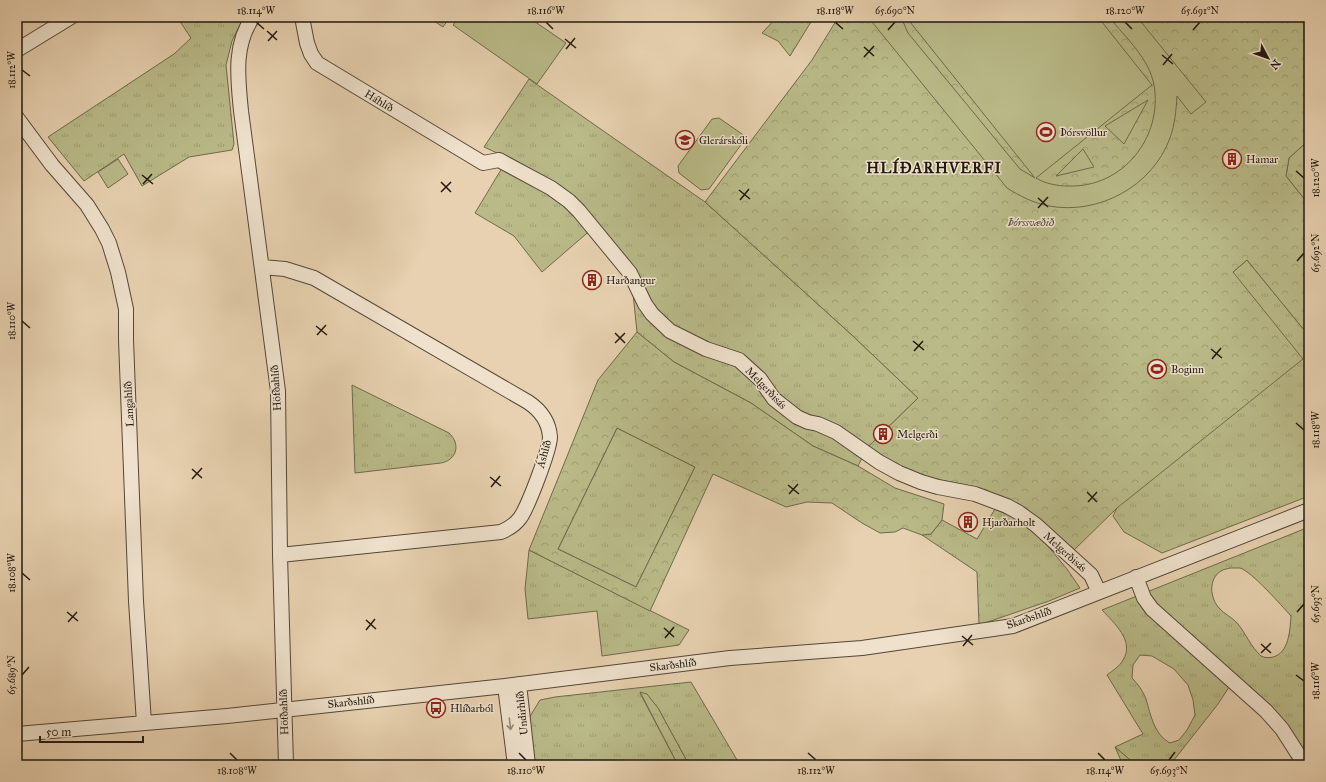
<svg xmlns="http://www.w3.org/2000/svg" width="1326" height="782" font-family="'IM FELL Great Primer',serif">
<defs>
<pattern id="grass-tufts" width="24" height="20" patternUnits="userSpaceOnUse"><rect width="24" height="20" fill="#b9ba88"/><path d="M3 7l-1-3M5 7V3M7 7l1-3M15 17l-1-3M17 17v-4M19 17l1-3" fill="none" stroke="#9f9f74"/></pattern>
<pattern id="forest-crowns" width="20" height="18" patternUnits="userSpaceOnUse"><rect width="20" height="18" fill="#b9ba88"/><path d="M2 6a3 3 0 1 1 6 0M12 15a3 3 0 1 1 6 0" fill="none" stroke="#9f9f74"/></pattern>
</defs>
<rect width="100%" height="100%" fill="#e7d1b0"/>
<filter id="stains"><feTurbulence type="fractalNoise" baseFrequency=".005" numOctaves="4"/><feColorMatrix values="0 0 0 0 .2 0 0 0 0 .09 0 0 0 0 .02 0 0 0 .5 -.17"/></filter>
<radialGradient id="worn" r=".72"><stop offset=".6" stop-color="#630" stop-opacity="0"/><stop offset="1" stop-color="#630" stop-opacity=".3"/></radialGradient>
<!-- grass -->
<path fill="url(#grass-tufts)" stroke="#6e6a4b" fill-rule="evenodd" d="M177,17H244L232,41L226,65L234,144L232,150L189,157L142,186L124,154L84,181L48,137L174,54L191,38Z
M529,79L705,202L853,336L918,398L867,448L858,466L813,446L751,403L674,362L637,332L632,284L593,228L542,272L514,236L475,213L508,158L484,147Z
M1309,140V205L1286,176L1289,158Z
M1247,260L1309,336V496L1162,553L1124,532L1113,516L1233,272Z
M352,385L449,433C461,444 457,460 441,463L355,473Z
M617,428L695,467L636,587L558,549Z
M995,509L1021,521L1046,544L1067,569L1080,588L1049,601L979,625L977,572L922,535L931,534L942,520L977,539Z
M1309,527V765L1235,678L1218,704L1174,760L1178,765H1136L1115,747L1143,734L1107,675C1112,671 1120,666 1123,660C1135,641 1114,623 1102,610ZM1230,568C1233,568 1237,568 1240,568C1251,571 1282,606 1291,616C1290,630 1289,653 1273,657C1269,658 1265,658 1261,656C1251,647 1246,634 1238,624C1232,617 1224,614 1219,608C1210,598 1208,579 1221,571C1224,569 1227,569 1230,568ZM1140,655L1152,656L1174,669L1188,685L1193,700L1195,715L1187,730L1179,740L1170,743C1154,734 1151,716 1146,699C1143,691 1138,684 1132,678L1133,665Z
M529,550L689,630L679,645L602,656L597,611L528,619L525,589Z
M691,682L740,765H689L658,708L647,695L640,693L678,765H533L529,718L540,700L555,697Z"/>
<!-- forest -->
<path fill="url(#forest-crowns)" stroke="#6e6a4b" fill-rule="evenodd" d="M428,17H450L443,27Z
M777,17H814L790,56L778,41L762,33Z
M836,17H1309V140L1289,158L1286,176L1309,205V336L1247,260L1233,272L1303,359L1117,508L1072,552L976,487L917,475L867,448L918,398L853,336L705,202L812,60L836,21Z
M637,332L674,362L751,403L813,446L858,466L895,488L944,504L942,520L931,534L922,535L903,528L895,532L880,533L862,523L832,503L807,502L786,507L713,474L650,611L529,550L598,380ZM617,428L695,467L636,587L558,549Z
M640,692L647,694L658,708L689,765H678Z
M1115,747L1136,765H1123Z"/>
<!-- pitch -->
<path fill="#b9ba88" stroke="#6e6a4b" d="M459,17H528L566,43L537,84L453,25Z
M868,17H901L908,33L1020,169L1035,178L906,17H1098L1152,85L1036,178C1046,184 1058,186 1068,186C1123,188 1163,137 1154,85C1149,58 1125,37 1109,17H1137L1206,102L1191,114L1177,96C1176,111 1175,124 1170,138C1152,187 1098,215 1049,206C1033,203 1020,196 1007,188Z
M1148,100L1124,144L1105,126Z
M719,118L742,134L743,142L709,189L701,190L679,173L678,166L712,119Z
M1083,149L1094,167L1056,176Z
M118,159L128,174L108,188L98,172Z"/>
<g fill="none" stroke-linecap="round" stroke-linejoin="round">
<!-- street casing -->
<g stroke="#534736" stroke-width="16">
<path id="street" d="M253,17C233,45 238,79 241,111L278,391L280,555L286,765
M302,17L307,43L311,54L317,63L483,163L499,160L551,188L569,201L579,211L630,273L645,304L652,314L670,331L706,349L739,360L760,379L774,399L797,417L808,422L818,424L836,432L879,462L899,473L921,482L938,487L975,494L1007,506L1018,512L1036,525L1091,575L1099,592
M17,50L71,17
M17,118L52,165L87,205L102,229L109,243L118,272L126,309V340L136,601L144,723
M262,267L285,269L314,278L528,402C540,410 549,422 550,437C550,449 528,507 520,518C515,525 508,529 501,532L280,555
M1136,577L1144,598L1152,609L1266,711L1282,729L1305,765
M519,684L528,765
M505,686L515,765
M17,734L227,716L505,686L730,658L862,648L993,629L1013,626L1309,510"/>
</g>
<!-- street -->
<use href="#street" stroke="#efe1cc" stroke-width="14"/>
</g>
<!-- one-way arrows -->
<defs><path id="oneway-shaft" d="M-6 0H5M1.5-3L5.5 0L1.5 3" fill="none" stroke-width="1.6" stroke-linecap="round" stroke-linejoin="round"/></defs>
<use stroke="#938776" href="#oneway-shaft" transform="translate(510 724) rotate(83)"/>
<!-- ticks -->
<path fill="none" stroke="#22190e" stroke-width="1.5" d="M256,22L264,29M546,22L553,29M835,22L843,29M1125,22L1132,29M888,30L895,22M1193,30L1200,22M267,31L277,40M565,39L576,48M268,41L277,31M864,47L874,56M566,49L575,38M1162,55L1173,64M864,57L874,46M1163,65L1172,54M22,70L30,76M1296,171L1304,178M142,175L153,184M441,182L451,192M143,184L152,174M739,190L750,199M441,192L451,182M1038,198L1048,207M740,200L749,189M1038,208L1048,197M1297,261L1304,253M22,321L30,328M316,326L327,335M615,333L625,343M317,335L326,325M913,341L924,350M615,343L625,333M1211,349L1222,358M914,351L923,341M1212,359L1221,348M1296,423L1304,430M192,469L202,478M490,477L501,486M192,479L202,468M788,485L799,494M491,487L500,476M1087,492L1097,502M789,494L798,484M1088,502L1097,492M22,573L30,580M67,612L78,621M1297,612L1304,604M366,620L376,629M68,622L77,612M664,628L674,637M366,630L375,619M962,636L973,645M665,638L674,627M1261,644L1271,653M963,646L972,635M1261,653L1271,643M22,675L29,667M1296,675L1304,681M230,753L237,760M519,753L526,760M808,753L816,760M1098,753L1105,760M1169,760L1175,752"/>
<!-- icons -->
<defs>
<g id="stadium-ring" transform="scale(1)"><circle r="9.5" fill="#efe1cc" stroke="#8f2418" stroke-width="1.5"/><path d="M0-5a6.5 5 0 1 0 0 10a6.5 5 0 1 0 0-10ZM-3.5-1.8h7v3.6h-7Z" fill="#8f2418"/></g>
<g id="school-ring" transform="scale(1)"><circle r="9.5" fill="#efe1cc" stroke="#8f2418" stroke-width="1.5"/><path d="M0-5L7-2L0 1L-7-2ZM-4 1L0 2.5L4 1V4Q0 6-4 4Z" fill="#8f2418"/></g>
<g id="building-ring" transform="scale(1)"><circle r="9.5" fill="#efe1cc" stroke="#8f2418" stroke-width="1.5"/><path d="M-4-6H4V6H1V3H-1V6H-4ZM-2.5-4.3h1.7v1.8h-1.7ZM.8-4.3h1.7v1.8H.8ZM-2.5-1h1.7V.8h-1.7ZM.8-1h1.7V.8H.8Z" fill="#8f2418"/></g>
<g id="bus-ring" transform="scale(1)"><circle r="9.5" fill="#efe1cc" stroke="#8f2418" stroke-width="1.5"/><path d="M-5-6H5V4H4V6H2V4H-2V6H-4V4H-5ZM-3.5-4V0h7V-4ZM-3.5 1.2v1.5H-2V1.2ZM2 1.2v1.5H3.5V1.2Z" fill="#8f2418"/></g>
</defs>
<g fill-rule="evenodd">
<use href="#stadium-ring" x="1046" y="132"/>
<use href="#school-ring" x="685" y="140"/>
<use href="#building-ring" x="1232" y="159"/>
<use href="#building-ring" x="592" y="280"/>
<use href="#stadium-ring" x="1157" y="369"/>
<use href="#building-ring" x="883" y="434"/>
<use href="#building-ring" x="968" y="522"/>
<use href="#bus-ring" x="436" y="708"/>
</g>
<g text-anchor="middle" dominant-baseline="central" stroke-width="3" stroke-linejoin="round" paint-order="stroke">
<!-- street labels -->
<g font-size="11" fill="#22190e" stroke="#efe1cc">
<text transform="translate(379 101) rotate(31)">Háhlíð</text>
<text transform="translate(276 388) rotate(-94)">Höfðahlíð</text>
<text transform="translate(766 388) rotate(46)">Melgerðisás</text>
<text transform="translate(129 404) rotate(-93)">Langahlíð</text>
<text transform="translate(544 454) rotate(-74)">Áshlíð</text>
<text transform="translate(1065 552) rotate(42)">Melgerðisás</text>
<text transform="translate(1029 618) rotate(-19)">Skarðshlíð</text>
<text transform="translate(673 665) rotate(-7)">Skarðshlíð</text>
<text transform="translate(351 702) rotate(-6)">Skarðshlíð</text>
<text transform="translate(284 712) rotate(-92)">Höfðahlíð</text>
<text transform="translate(522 713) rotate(-96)">Undirhlíð</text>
</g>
<!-- poi labels -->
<g font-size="11" fill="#22190e" stroke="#efe1cc" text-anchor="start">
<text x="1060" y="132">Þórsvöllur</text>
<text x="699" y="140">Glerárskóli</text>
<text x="1246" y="159">Hamar</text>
<text x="606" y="280">Harðangur</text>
<text x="1171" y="369">Boginn</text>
<text x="897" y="434">Melgerði</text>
<text x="982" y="522">Hjarðarholt</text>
<text x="450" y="708">Hlíðarból</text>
</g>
<!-- park labels -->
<g font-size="11" font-style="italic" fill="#4f4933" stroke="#efe1cc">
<text x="1031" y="222">Þórssvæðið</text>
</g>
<!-- district labels -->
<g font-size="15" font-weight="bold" letter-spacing="1" fill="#22190e" stroke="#efe1cc">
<text x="934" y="168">HLÍÐARHVERFI</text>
</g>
</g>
<!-- margin -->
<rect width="1326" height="782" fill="none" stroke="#e7d1b0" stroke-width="44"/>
<!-- north arrow -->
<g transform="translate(1268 58) rotate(131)" stroke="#efe1cc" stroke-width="3" paint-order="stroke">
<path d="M0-3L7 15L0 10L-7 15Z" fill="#22190e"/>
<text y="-6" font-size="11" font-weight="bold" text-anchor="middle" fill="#22190e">N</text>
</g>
<!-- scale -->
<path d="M40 736v6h103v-6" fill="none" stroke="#22190e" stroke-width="2"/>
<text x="46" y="736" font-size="12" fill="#22190e" stroke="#efe1cc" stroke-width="3" paint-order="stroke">50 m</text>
<rect x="22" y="22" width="1282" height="738" fill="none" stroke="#22190e" stroke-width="1.5"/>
<g font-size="10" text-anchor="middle" fill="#22190e">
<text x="256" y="14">18.114°W</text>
<text x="546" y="14">18.116°W</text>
<text x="835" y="14">18.118°W</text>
<text x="895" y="14">65.690°N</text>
<text x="1125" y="14">18.120°W</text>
<text x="1200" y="14">65.691°N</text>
<text transform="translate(11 70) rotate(-90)" y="4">18.112°W</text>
<text transform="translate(1315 178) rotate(-90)" y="4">18.120°W</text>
<text transform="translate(1315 253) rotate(-90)" y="4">65.692°N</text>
<text transform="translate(11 321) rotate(-90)" y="4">18.110°W</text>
<text transform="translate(1315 430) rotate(-90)" y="4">18.118°W</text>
<text transform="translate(11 573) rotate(-90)" y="4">18.108°W</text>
<text transform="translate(1315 604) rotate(-90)" y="4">65.693°N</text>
<text transform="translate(11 675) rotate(-90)" y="4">65.689°N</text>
<text transform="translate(1315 681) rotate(-90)" y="4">18.116°W</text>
<text x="237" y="774">18.108°W</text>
<text x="526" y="774">18.110°W</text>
<text x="816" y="774">18.112°W</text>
<text x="1105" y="774">18.114°W</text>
<text x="1169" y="774">65.693°N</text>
</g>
<rect width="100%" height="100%" filter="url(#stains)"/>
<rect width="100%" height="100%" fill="url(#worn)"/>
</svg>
